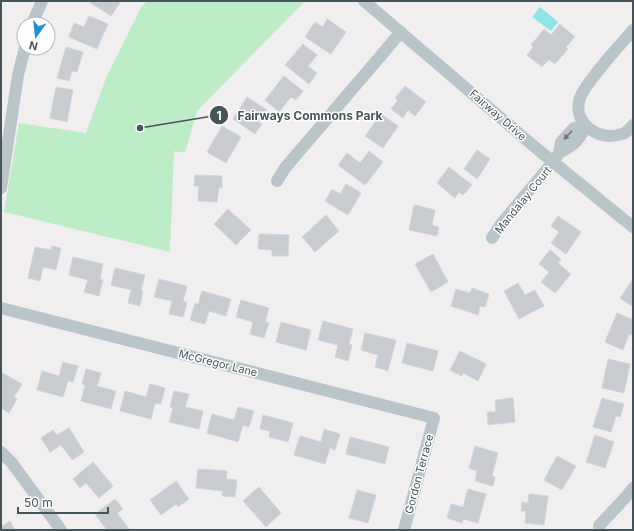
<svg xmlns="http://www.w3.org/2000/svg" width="634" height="531" font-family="Inter,sans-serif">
<rect width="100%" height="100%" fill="#f0eeee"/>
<!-- green -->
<path fill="#bdedc7" d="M147,1H305L197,111L185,153L174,151L170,252L4,212L19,123L86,133L106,78L141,7Z"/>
<!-- water -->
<path fill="#8ce5e8" d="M540,7L558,22L551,31L532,17Z"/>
<!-- building -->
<path fill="#c8ccd0" stroke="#d2d5d9" d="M88,1H121L111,16Z
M89,16L108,24L97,49L69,37L74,23L84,27Z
M327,19L346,32L331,54L305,37L315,22L323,27Z
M560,24L575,37L566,47L568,49L555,64L549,60L542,67L527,55L533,47L531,45L544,29L551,35Z
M303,44L317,55L308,66L317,73L309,84L285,65Z
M66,47L83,52L77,72L72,71L69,81L57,78Z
M284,76L303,91L296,100L291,97L279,112L265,100Z
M405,86L426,102L415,116L408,110L403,118L391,109L398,100L395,98Z
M56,87L73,90L67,122L50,118Z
M247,97L267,110L258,122L262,124L255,134L233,119Z
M381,114L398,126L383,148L365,136Z
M222,126L241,137L226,163L207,152Z
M477,150L490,159L477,179L464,169Z
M369,151L383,162L365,185L338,165L347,153L360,163Z
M449,167L472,185L463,195L459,192L455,198L437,183Z
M195,175L222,176V188L219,187L217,202L198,201L199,186H194Z
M346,184L361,193L348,215L325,201L332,189L340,194Z
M414,205L435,210L432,225L439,227L437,236L409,230Z
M228,209L251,230L236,245L214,224Z
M326,215L339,231L315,252L302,237Z
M558,216L581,232L566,254L551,243L559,232L551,226Z
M259,234L289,235L288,256H272V250L258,249Z
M52,246L61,248L56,270L43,267L40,281L28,278L35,247L51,250Z
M550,250L561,259L558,263L571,274L555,293L541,282L549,272L539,264Z
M433,254L448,282L431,292L415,264Z
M73,257L103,264L100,279L103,280L99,296L84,292L88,280L69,275Z
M115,268L145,275L141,290L143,291L140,306L128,303L131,290L111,285Z
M159,279L187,286L183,301L187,302L183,317L169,314L172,301L154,297Z
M633,279V307L620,298Z
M518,283L525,295L535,290L544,306L519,319L504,291Z
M472,288L489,294L485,307L480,306L478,315L451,306L456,289L470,293Z
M202,291L231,299L226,316L209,311L205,324L190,320L195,303L198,304Z
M241,300L269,308L265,322L269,323L264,338L250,334L253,322L236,317Z
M617,313L633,320V335L629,334L623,350L605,342Z
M323,321L353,329L349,344L352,345L348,361L335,357L338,345L318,340Z
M281,322L311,330L306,350L276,342Z
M365,333L396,340L388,371L375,367L378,355L361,350Z
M407,343L438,351L433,371L402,363Z
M460,351L486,364L478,381L463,373L462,376L450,370Z
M608,359L630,364L624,393L602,388Z
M63,362L78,366L73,382L68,381L63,397L37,390L42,371L59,376Z
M86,369L101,373L97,386L116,391L111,409L81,401L85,385L82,384Z
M1,372L22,384L14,397L17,399L9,413L1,408V396L2,394L1,393Z
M150,384L165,388L161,404L155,403L151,419L120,411L125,391L146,397Z
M174,391L189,394L185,407L203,411L199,429L169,422L173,408L170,407Z
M513,398L515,422L488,425L487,412H496L495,400Z
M602,398L624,404L620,417L616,416L611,432L593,427Z
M238,407L254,411L249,427L243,425L238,442L207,433L212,414L234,420Z
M263,415L293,423L288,442L269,437L270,431L260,429Z
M69,428L84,452L72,460L61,445L50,452L41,438L53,430L57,435Z
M324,429L340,434L335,450L330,448L325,464L294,455L300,436L321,442Z
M595,435L614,442L605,468L586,462Z
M350,437L389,447L385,464L346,454Z
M475,446L498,453L492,476L495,477L493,486L475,481L477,471L469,468Z
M557,456L576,466L562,490L544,480Z
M93,462L113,486L99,498L86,483L80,488L73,479Z
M198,469L227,471L226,479L237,480L235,497L222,496L223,491L196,488Z
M176,481L189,499L178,507L176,504L161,515L150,500Z
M259,487L281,513L266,527L243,501Z
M468,489L486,494L478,523L463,519L462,523L447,518L451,504L463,507Z
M357,490L376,495L368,523L349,518Z
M529,494L548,496L544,525L525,523L526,511H521L522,502L528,503Z
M115,499L123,509L117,513L130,530H107L95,514Z
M10,521L15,530H1V527Z"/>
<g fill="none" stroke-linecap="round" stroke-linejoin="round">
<!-- minor -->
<path stroke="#bac5ca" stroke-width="12" d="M364,1L536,148L633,227
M32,24L42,1
M633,30C621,44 582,86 579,101C574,123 597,140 618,135C621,134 624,134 626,132C629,130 631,127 633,125
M559,153C572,147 582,139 585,125
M277,181L285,168L401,32
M1,188L18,75L25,48
M492,238L501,224L553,162L559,153L561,142L574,128L585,125
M1,308L434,418L404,530
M1,452L12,463L61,530
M599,526C610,513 623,502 633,488"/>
</g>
<!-- one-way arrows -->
<defs><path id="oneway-solid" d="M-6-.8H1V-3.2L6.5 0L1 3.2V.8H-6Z"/></defs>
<use fill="#6a767c" href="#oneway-solid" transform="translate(568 135) rotate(134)"/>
<g text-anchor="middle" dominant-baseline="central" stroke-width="3" stroke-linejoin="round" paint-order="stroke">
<!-- street labels -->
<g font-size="11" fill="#47545a" stroke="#fff">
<text transform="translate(498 115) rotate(41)">Fairway Drive</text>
<text transform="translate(523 200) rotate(-51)">Mandalay Court</text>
<text transform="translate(218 363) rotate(14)">McGregor Lane</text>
<text transform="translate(419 474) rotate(-75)">Gordon Terrace</text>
</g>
</g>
<!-- callouts -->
<path fill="none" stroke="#47545a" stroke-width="1.5" d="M140 128L219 115"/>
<g fill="#47545a" stroke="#fff" stroke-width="1.5">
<circle cx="140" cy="128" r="4"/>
<circle cx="219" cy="115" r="10"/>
</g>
<g font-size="12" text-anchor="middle" font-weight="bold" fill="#fff">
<text x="219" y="120">1</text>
</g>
<g font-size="12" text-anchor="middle" font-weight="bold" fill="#47545a" stroke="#fff" stroke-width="3" stroke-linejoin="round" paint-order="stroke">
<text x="310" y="120">Fairways Commons Park</text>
</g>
<!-- border -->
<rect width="634" height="531" fill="none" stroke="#47545a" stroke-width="4"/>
<!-- north arrow -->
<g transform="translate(36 36) rotate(195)"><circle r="19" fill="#ffffff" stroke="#b5bbbd"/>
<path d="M0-3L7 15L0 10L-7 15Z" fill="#2090d8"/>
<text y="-6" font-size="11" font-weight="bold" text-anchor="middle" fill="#47545a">N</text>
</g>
<!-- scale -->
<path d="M18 507v6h90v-6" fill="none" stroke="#47545a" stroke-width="2"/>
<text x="24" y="507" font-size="12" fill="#47545a" stroke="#ffffff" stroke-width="3" paint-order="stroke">50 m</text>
</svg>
